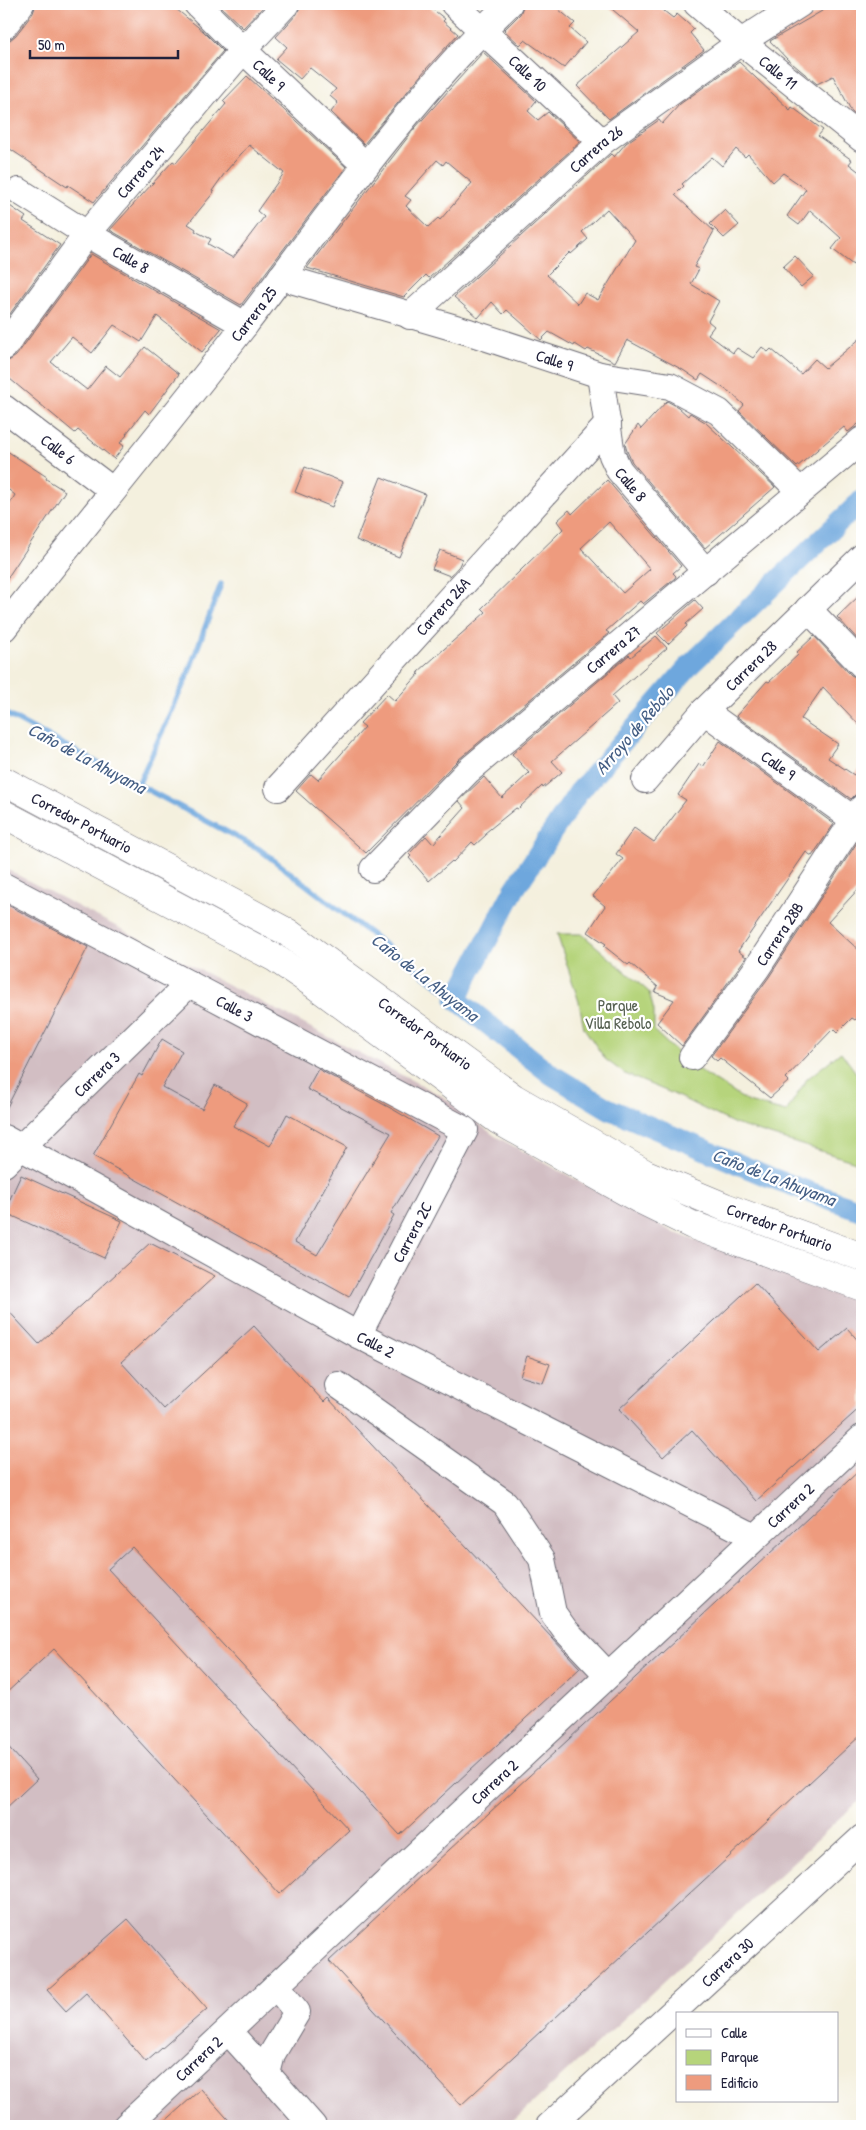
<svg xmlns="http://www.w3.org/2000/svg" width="866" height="2130" font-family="'Patrick Hand',sans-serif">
<rect width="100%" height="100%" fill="#fff"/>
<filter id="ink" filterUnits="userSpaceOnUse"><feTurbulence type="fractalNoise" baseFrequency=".02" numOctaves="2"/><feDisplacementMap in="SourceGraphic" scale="10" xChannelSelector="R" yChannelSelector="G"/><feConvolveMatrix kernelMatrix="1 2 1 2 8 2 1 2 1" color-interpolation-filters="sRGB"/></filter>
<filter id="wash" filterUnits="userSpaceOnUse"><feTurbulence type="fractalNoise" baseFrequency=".0096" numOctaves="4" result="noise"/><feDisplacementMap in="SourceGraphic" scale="20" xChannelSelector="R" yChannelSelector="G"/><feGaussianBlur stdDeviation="1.12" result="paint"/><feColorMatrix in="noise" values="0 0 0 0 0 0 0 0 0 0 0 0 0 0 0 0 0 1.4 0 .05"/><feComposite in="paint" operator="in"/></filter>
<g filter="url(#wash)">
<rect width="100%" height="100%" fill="#f4f0de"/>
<!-- industrial -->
<path fill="#d2bec3" d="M4,868L442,1096L495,1136L675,1233L862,1299V1798L508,2126H4Z"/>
<!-- green -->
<path fill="#b6d47b" stroke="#6c7b5b" d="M557,934H582L649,992L654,1011V1031L688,1063L748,1102L786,1112L807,1079L841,1052L862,1081V1164L735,1124L671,1093L625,1074L605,1059L584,1028L579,1002Z"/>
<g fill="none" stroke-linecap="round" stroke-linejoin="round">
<!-- stream -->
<path stroke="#6ea7dd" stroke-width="5.5" d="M4,713L259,849L456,999
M138,785L188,674L221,584"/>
<!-- canal -->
<path stroke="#6ea7dd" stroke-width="21" d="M862,500L690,665L578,793L514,890L456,999L552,1075L609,1109L769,1177L862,1211"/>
</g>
<g id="blocks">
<!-- building -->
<path fill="#ee9b7e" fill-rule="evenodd" d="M36,4H170L203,31L223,51L94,202L68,185L67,187L4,145V41L10,40L16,35L33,13Z
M218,4H266L243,28Z
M301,4H426L445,19L443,21L458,34L426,69L364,144L331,112L338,103L330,96L336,89L310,68L300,79L276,59L287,47L276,37L297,14Z
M524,4H552L575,23L570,28L586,42L564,68L525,40L520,45L504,30L520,14Z
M606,4H655L673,18L677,14L694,29L690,33L704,50L609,119L577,86L639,32Z
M834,4H862V120L852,112L833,76L817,84L787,59L770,41Z
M483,52L536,101L528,111L538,120L548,112L580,142L429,278L426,275L404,297L307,268L415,128ZM437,160L443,165L446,161L472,183L440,220L438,218L428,227L406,206L411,200L405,196Z
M739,62L790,110L792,107L823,130L818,136L852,160L849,164L862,174V252L853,265L832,249L841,238L810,210L799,225L787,216L806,189L783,173L773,182L748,154L745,157L736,149L722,166L712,157L682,184L684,186L675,195L714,231L694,267L699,269L691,284L719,301L708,321L714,326L708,334L733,353L737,348L753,358L762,347L768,352L771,349L801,374L815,359L825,368L862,337V421L848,432L844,427L797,467L739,411L744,405L731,393L702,374L698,380L683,370L627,340L615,362L588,349L586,351L575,344L574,346L549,332L541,340L507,310L503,314L492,302L478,318L454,297L611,154L614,157L626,143L659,120L662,124L680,104ZM607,209L635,240L598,300L585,293L578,304L547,275L570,252L571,254L588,239L582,232Z
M247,76L346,167L241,305L110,230L173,161L176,163L226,104L223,101ZM249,145L284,173L257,211L264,217L233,258L208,244L211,239L195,231L196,229L188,224L214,192L212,191L227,170Z
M4,202L26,217L23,221L60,245L4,322Z
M725,210L739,225L724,238L710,224Z
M91,254L221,329L202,352L157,316L141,342L114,325L92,353L72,337L51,362L87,390L106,366L120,377L145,347L179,374L149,414L145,410L126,434L127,435L120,443L124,446L114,459L78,430L75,433L4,374V362L10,360L16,356Z
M795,256L814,276L801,287L783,267Z
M667,401L678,407L688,416L690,413L705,422L775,487L705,548L632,462L627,451L625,444L638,425L641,429Z
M4,449L47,477L46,479L65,491L4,583V514L15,495L4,486Z
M305,467L343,482L332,507L295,492Z
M381,477L425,494L399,557L356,540Z
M607,480L681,566L673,573L676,576L675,578L643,604L640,601L606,631L609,633L458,760L366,853L296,791L311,774L318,780L365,727L360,723L387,694L395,701L419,674L418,672L486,612L482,608L563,529L557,521L569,510L572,514ZM609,522L650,569L623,593L581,548Z
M440,550L462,559L459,566L450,576L432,569Z
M862,593V644L837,617Z
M695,600L703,609L686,624L687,626L668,644L657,633Z
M656,636L667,648L612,696L618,703L552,761L562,772L543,788L542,786L518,809L516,808L485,833L486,835L475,845L472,842L453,862L452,861L429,881L409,858L411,856L409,854L426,836L433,844L465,808L459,801L484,777L502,798L529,773L512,754L629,655L631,657Z
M814,636L851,675L862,680V728L823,687L801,719L838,744L828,758L854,775L862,767V793L856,794L851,799L736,716L767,681L769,682L799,654L797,652Z
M720,741L834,824L812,856L806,852L738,951L746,957L747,956L682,1046L657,1023L674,1000L655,992L658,987L630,963L628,965L604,946L606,944L588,932L605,906L593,896L623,859L616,854L634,828L654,842L686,800L678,795L699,764L703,767Z
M862,835V885L828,922L862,953V1013L855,1020L852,1018L837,1033L833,1029L786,1078L789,1081L770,1098L720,1058L717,1061L711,1056L769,977Z
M4,903L88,947L4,1113Z
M162,1039L182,1051L162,1087L202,1109L215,1085L247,1103L233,1126L270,1146L287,1114L347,1147L295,1242L317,1255L391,1133L307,1089L318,1069L394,1110L438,1136L391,1213L394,1215L349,1297L93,1156L139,1074L142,1076Z
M21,1175L122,1221L104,1258L4,1212Z
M150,1243L215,1276L121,1362L164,1409L254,1326L324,1402L328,1398L580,1668L400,1835L132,1547L108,1569L349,1830L280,1894L54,1649L4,1695V1306L39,1344Z
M755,1283L819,1352L847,1328L862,1345V1406L756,1501L692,1430L663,1457L619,1409Z
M527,1356L550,1364L543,1383L520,1376Z
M862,1468V1734L461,2105L329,1961Z
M4,1742L37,1779L4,1810Z
M128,1919L207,2009L146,2062L86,1993L66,2011L47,1990Z
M201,2089L234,2126H160Z"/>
</g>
</g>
<g filter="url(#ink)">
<use href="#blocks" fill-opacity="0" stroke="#6c6a74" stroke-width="1"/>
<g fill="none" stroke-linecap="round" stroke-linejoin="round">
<!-- minor casing -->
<g stroke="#6c6a74" stroke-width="28">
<g id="minor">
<path id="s1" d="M197,4L243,50L365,165"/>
<path id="s2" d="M454,4L602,142"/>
<path id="s3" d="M697,4L741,42L862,139"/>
<path d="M4,26L21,4"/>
<path id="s4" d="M19,191L87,234L245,325"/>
<path id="s5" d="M281,277L469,332L600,375L670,386L719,412L800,491"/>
<path id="s6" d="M410,316L602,142L741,42L800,4"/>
<path id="s7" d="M4,347L87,234L243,50L286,4"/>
<path id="s8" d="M600,375L612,455L619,470L706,572"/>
<path id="s9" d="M4,408L112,490"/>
<path d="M808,609L862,665"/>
<path id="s10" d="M4,628C83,527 166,427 245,325C329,215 409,100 509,4"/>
<path id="s11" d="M704,711L853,819"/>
<path id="s12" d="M645,780L704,711L862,557"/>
<path id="s13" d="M278,788L608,424"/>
<path id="s14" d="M373,869L468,771L862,440"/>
<path id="s15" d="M4,886L465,1130L358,1335"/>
<path id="s16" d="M692,1057L757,968L862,808"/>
<path id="s17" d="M4,1138L358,1335L755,1537"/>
<path id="s18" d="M4,1164L189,984"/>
<path d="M338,1385L505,1503L542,1559L553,1613L565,1630L608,1675"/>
<path d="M276,1986L297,2012L272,2054L267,2074L313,2126"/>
<path d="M228,2031L267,2074"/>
<path id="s19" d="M126,2126L862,1438"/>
<path id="s20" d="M549,2126L862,1838"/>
</g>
</g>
<!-- major casing -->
<g stroke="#6c6a74" stroke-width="29">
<g id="major">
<path id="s21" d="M4,781L287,932L514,1098L646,1174L725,1207L862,1257"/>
<path d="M4,814L275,958L315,985L498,1120L639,1199L692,1225L862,1287"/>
</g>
</g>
<!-- minor -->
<use href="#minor" stroke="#fff" stroke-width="26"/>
<!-- major -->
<use href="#major" stroke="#fff" stroke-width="28"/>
</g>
</g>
<g text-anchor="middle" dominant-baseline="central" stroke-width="4.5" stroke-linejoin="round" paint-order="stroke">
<!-- street labels -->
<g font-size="16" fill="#22223b" stroke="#fff">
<text stroke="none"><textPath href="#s2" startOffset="101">Calle 10</textPath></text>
<text stroke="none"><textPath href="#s3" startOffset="106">Calle 11</textPath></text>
<text stroke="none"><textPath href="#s1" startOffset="101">Calle 9</textPath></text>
<text stroke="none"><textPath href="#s6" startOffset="250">Carrera 26</textPath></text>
<text stroke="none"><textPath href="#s7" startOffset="222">Carrera 24</textPath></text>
<text stroke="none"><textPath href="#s4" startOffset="131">Calle 8</textPath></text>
<text stroke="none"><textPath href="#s10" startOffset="401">Carrera 25</textPath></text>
<text stroke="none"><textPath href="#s5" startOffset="286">Calle 9</textPath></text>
<text stroke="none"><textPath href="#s9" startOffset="68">Calle 6</textPath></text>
<text stroke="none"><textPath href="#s8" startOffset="116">Calle 8</textPath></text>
<text stroke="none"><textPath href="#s13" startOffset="245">Carrera 26A</textPath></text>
<text stroke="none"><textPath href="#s14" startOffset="326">Carrera 27</textPath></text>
<text stroke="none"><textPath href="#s12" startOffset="156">Carrera 28</textPath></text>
<text stroke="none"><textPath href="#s11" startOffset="92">Calle 9</textPath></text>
<text stroke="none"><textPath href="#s21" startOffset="88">Corredor Portuario</textPath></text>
<text stroke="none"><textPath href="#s16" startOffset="151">Carrera 28B</textPath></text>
<text stroke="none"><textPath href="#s15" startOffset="261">Calle 3</textPath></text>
<text stroke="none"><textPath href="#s21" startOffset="492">Corredor Portuario</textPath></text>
<text stroke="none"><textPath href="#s18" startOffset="129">Carrera 3</textPath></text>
<text stroke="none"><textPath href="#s21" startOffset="898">Corredor Portuario</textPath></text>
<text transform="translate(412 1232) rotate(-62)">Carrera 2C</text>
<text stroke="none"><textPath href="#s17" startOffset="425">Calle 2</textPath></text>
<text stroke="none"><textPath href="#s19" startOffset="909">Carrera 2</textPath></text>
<text stroke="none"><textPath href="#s19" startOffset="504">Carrera 2</textPath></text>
<text stroke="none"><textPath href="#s20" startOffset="242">Carrera 30</textPath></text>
<text stroke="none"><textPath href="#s19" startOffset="99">Carrera 2</textPath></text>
</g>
<!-- park labels -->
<g font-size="16" fill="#566051" stroke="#fff">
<text x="618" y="1005">Parque<tspan x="618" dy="18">Villa Rebolo</tspan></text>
</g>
<!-- water labels -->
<g font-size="18" font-style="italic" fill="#445e84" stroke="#fff">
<text transform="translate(634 730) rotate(-49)">Arroyo de Rebolo</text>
<text transform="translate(87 758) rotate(28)">Caño de La Ahuyama</text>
<text transform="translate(425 977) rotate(38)">Caño de La Ahuyama</text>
<text transform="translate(774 1177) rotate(21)">Caño de La Ahuyama</text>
</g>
</g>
<!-- margin -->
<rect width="866" height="2130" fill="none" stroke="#fff" stroke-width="20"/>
<!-- legend -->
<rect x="676" y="2012" width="162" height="90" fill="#ffffff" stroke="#a7a7b1"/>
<rect x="686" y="2029" width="25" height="8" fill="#ffffff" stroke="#a7a7b1"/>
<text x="721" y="2038" font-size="15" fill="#22223b">Calle</text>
<rect x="686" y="2050" width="25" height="15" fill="#b6d47b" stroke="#a7a7b1"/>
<text x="721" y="2062" font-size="15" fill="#22223b">Parque</text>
<rect x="686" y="2075" width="25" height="15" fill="#ee9b7e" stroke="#a7a7b1"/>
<text x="721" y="2088" font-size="15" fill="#22223b">Edificio</text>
<!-- scale -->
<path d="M30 50v8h148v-8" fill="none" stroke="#22223b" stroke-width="2.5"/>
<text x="38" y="50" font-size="15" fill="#22223b" stroke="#ffffff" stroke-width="4" paint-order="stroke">50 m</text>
</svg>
